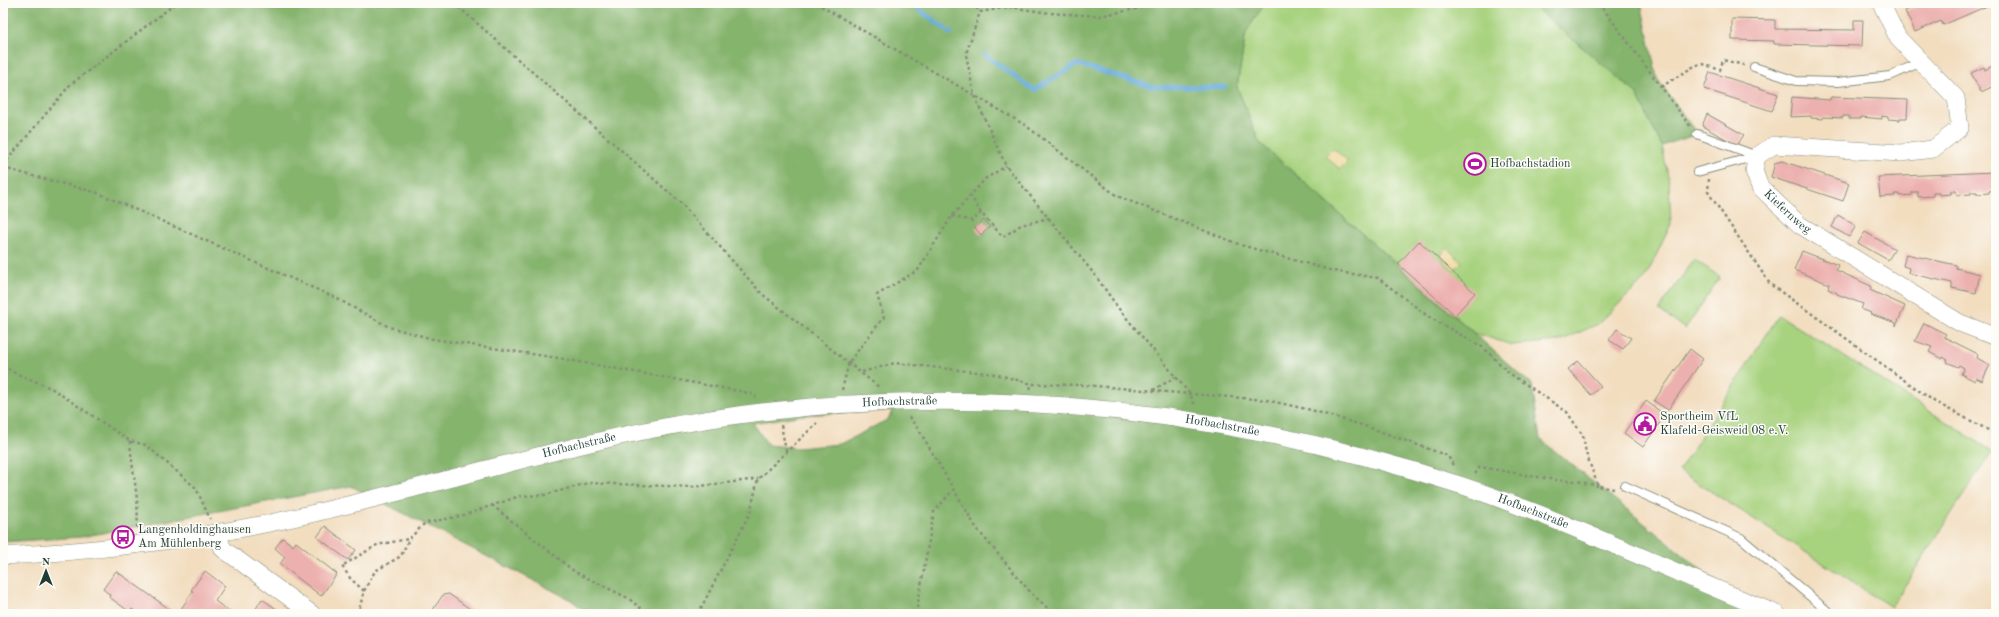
<svg xmlns="http://www.w3.org/2000/svg" width="1999" height="617" font-family="'Old Standard TT',serif">
<rect width="100%" height="100%" fill="#fdfcf7"/>
<filter id="ink" filterUnits="userSpaceOnUse"><feTurbulence type="fractalNoise" baseFrequency=".025" numOctaves="2"/><feDisplacementMap in="SourceGraphic" scale="8" xChannelSelector="R" yChannelSelector="G"/><feConvolveMatrix kernelMatrix="1 2 1 2 8 2 1 2 1" color-interpolation-filters="sRGB"/></filter>
<filter id="wash" filterUnits="userSpaceOnUse"><feTurbulence type="fractalNoise" baseFrequency=".012" numOctaves="4" result="noise"/><feDisplacementMap in="SourceGraphic" scale="16" xChannelSelector="R" yChannelSelector="G"/><feGaussianBlur stdDeviation="0.9" result="paint"/><feColorMatrix in="noise" values="0 0 0 0 0 0 0 0 0 0 0 0 0 0 0 0 0 1.4 0 .05"/><feComposite in="paint" operator="in"/></filter>
<g filter="url(#wash)">
<rect width="100%" height="100%" fill="#f2ddbf"/>
<!-- green -->
<path fill="#a7d27e" stroke="#638859" d="M1265,3H1530L1636,93L1662,146L1669,181L1671,224L1645,279L1598,324L1560,341L1512,345L1474,333L1259,142L1237,87L1246,32Z
M1694,259L1720,277L1685,329L1659,310Z
M1779,315L1992,451L1891,607L1679,471Z"/>
<!-- forest -->
<path fill="#85b46d" stroke="#527850" fill-rule="evenodd" d="M3,3H1265L1246,32L1237,87L1259,142L1532,385L1540,439L1756,614H589L571,600L351,486L81,537L3,542ZM894,410L887,420L840,444L798,448L768,445L753,423L803,415Z
M1530,3H1641L1657,78L1697,134L1662,146L1636,93Z"/>
<!-- sand -->
<path fill="#eeda9e" stroke="#868c69" d="M1333,148L1348,161L1340,169L1325,156Z
M1447,248L1462,262L1454,270L1439,257Z"/>
<g fill="none" stroke-linecap="round" stroke-linejoin="round">
<!-- stream -->
<path stroke="#66abdc" stroke-width="4.5" d="M910,3L951,33
M985,55L1034,90L1077,64L1153,87H1225"/>
</g>
<g id="blocks">
<!-- building -->
<path fill="#ecb0ae" d="M1923,3H1994L1943,25L1941,21L1915,32L1905,11Z
M1732,19L1775,20V29L1854,30V20H1863L1862,46L1774,44V41L1732,40Z
M1996,64V85L1981,92L1971,73L1984,67L1985,70Z
M1710,72L1778,94L1772,111L1704,89Z
M1792,97L1830,100L1831,97L1908,100L1907,118H1900V120L1888,119V117L1882,116V119L1861,117V119H1849V116H1843V118L1823,117V119L1811,118V116L1790,117Z
M1707,114L1744,135L1737,145L1702,126Z
M1782,161L1849,183L1843,201L1771,177L1775,163Z
M1994,172L1995,190L1989,191V193L1977,194V192H1971V194L1957,195L1956,191H1951V194L1939,195V193H1933V196L1918,197V192H1912V195L1900,196V194H1894L1895,196L1880,197L1878,177Z
M1838,215L1856,226L1849,237L1832,227Z
M984,220L990,227L981,235L975,228Z
M1865,232L1895,249L1888,260L1858,243Z
M1419,241L1475,293L1455,315L1398,264Z
M1802,251L1838,265L1836,270L1871,286L1870,290L1905,306L1896,326V323L1870,314L1871,313L1861,309L1863,304L1837,294V293L1828,289L1829,284L1794,270Z
M1906,254L1956,265V268L1980,274L1976,293L1952,288V283L1908,273L1909,268L1903,266Z
M1924,323L1946,334L1944,337L1978,354L1977,358L1990,365L1982,381L1976,378L1975,381L1961,374L1964,368L1959,365L1958,367L1947,362L1948,360L1943,357L1942,359L1929,352L1932,347L1915,341Z
M1617,329L1631,338L1623,349L1609,340Z
M1690,349L1703,359L1668,410L1654,401Z
M1578,361L1601,386L1591,395L1568,369Z
M1646,401L1665,415L1643,447L1624,433Z
M325,526L356,550L348,560L317,537Z
M283,538L293,546L296,542L337,574L321,596L280,564L285,557L275,548Z
M116,571L175,613L177,610L179,612L193,591L191,590L205,571L225,586L215,601L233,614H138L132,609L130,612L109,597L110,595L103,589Z
M449,594L477,614H435L432,611L443,595Z
M262,599L284,614H261L255,610Z"/>
</g>
</g>
<g filter="url(#ink)">
<use href="#blocks" fill-opacity="0" stroke="#888d7a" stroke-width="1"/>
<g fill="none" stroke-linecap="round" stroke-linejoin="round">
<!-- service casing -->
<g stroke="#888d7a" stroke-width="10">
<path id="service" d="M1754,67L1796,81L1838,82L1890,76L1921,62
M1697,134L1757,156L1697,172
M1625,486L1741,538L1831,614"/>
</g>
<!-- minor casing -->
<g stroke="#888d7a" stroke-width="18">
<g id="minor">
<path id="s1" d="M1881,3L1898,38L1956,98L1960,128L1933,149L1901,153L1774,145L1757,156L1754,171L1760,187L1800,225L1960,323L1996,337"/>
<path d="M217,533L223,549L312,614"/>
<path id="s2" d="M3,556C98,551 191,540 284,520C407,493 526,455 649,430C920,376 1201,400 1463,486C1570,522 1672,572 1777,614"/>
</g>
</g>
<!-- path -->
<path stroke="#888d7a" stroke-width="2.5" stroke-dasharray="3 3" stroke-linecap="butt" d="M454,3L681,203L762,294L880,388
M816,3L1025,125L1117,196L1241,245L1333,271L1378,278L1429,317L1484,348L1509,373L1567,412L1583,436L1586,453L1598,486L1614,489
M972,3L980,12
M1154,3L1146,7L1099,16L1049,13L1010,7L980,12L966,54L974,95L1006,166L1095,275L1119,309L1190,394L1195,406
M1599,3L1690,126
M1661,87L1696,65L1703,64L1720,70L1723,60L1744,65
M3,165L70,85L176,3
M3,168L98,193L336,298L389,327L433,339L558,358L750,393L756,397
M1709,179L1708,192L1770,284L1935,402L1996,434
M970,195L981,213L1003,237L1021,225L1049,218
M952,216L972,221L981,213
M3,365L13,372L51,388L130,441L146,445L196,488L210,519
M862,372L895,363L995,374L1032,384
M1030,389L1032,384L1082,385L1266,400L1311,410L1368,427L1448,456L1454,467
M842,390L849,362L884,317L877,295L918,270L952,216L985,179L1006,166
M1153,390L1176,377
M909,417L919,430L977,529L1031,593L1054,614
M781,425L786,451
M130,441C132,472 140,500 137,530
M1475,474L1480,467L1556,480L1577,481L1598,486
M492,505L575,572L628,598L648,614
M364,591L350,578L342,566L377,545L408,539
M358,614L364,591L375,571L401,556L409,539L425,523L461,516L520,496L545,495L588,483L692,487L758,479
M698,614L750,513L758,479L817,423
M916,614L934,512L953,490"/>
<!-- service -->
<use href="#service" stroke="#fff" stroke-width="8"/>
<!-- minor -->
<use href="#minor" stroke="#fff" stroke-width="17"/>
</g>
</g>
<!-- icons -->
<defs>
<g id="stadium-ring" transform="scale(1.15)"><circle r="9.5" fill="#fdfcf7" stroke="#b5179e" stroke-width="1.5"/><path d="M0-5a6.5 5 0 1 0 0 10a6.5 5 0 1 0 0-10ZM-3.5-1.8h7v3.6h-7Z" fill="#b5179e"/></g>
<g id="civic-ring" transform="scale(1.15)"><circle r="9.5" fill="#fdfcf7" stroke="#b5179e" stroke-width="1.5"/><path d="M-.6-6.5H3V-4.5H.6V-3L4-1V1h2V6H-6V1h2V-1L-.6-3ZM-1.2 2.5V6h2.4V2.5Z" fill="#b5179e"/></g>
<g id="bus-ring" transform="scale(1.15)"><circle r="9.5" fill="#fdfcf7" stroke="#b5179e" stroke-width="1.5"/><path d="M-5-6H5V4H4V6H2V4H-2V6H-4V4H-5ZM-3.5-4V0h7V-4ZM-3.5 1.2v1.5H-2V1.2ZM2 1.2v1.5H3.5V1.2Z" fill="#b5179e"/></g>
</defs>
<g fill-rule="evenodd">
<use href="#stadium-ring" x="1475" y="164"/>
<use href="#civic-ring" x="1645" y="424"/>
<use href="#bus-ring" x="123" y="537"/>
</g>
<g text-anchor="middle" dominant-baseline="central" stroke-width="3" stroke-linejoin="round" paint-order="stroke">
<!-- poi labels -->
<g font-size="12" fill="#1f3d34" stroke="#fdfcf7" text-anchor="start">
<text x="1490" y="164">Hofbachstadion</text>
<text x="1660" y="417">Sportheim VfL<tspan x="1660" dy="14">Klafeld-Geisweid 08 e.V.</tspan></text>
<text x="138" y="530">Langenholdinghausen<tspan x="138" dy="14">Am Mühlenberg</tspan></text>
</g>
<!-- street labels -->
<g font-size="12" fill="#1f3d34" stroke="#fdfcf7">
<text stroke="none"><textPath href="#s1" startOffset="436">Kiefernweg</textPath></text>
<text stroke="none"><textPath href="#s2" startOffset="912">Hofbachstraße</textPath></text>
<text stroke="none"><textPath href="#s2" startOffset="1236">Hofbachstraße</textPath></text>
<text stroke="none"><textPath href="#s2" startOffset="588">Hofbachstraße</textPath></text>
<text stroke="none"><textPath href="#s2" startOffset="1559">Hofbachstraße</textPath></text>
</g>
</g>
<!-- margin -->
<rect width="1999" height="617" fill="none" stroke="#fdfcf7" stroke-width="16"/>
<!-- north arrow -->
<g transform="translate(46 571)" stroke="#fdfcf7" stroke-width="3" paint-order="stroke">
<path d="M0-3L7 15L0 10L-7 15Z" fill="#1f3d34"/>
<text y="-6" font-size="11" font-weight="bold" text-anchor="middle" fill="#1f3d34">N</text>
</g>
</svg>
